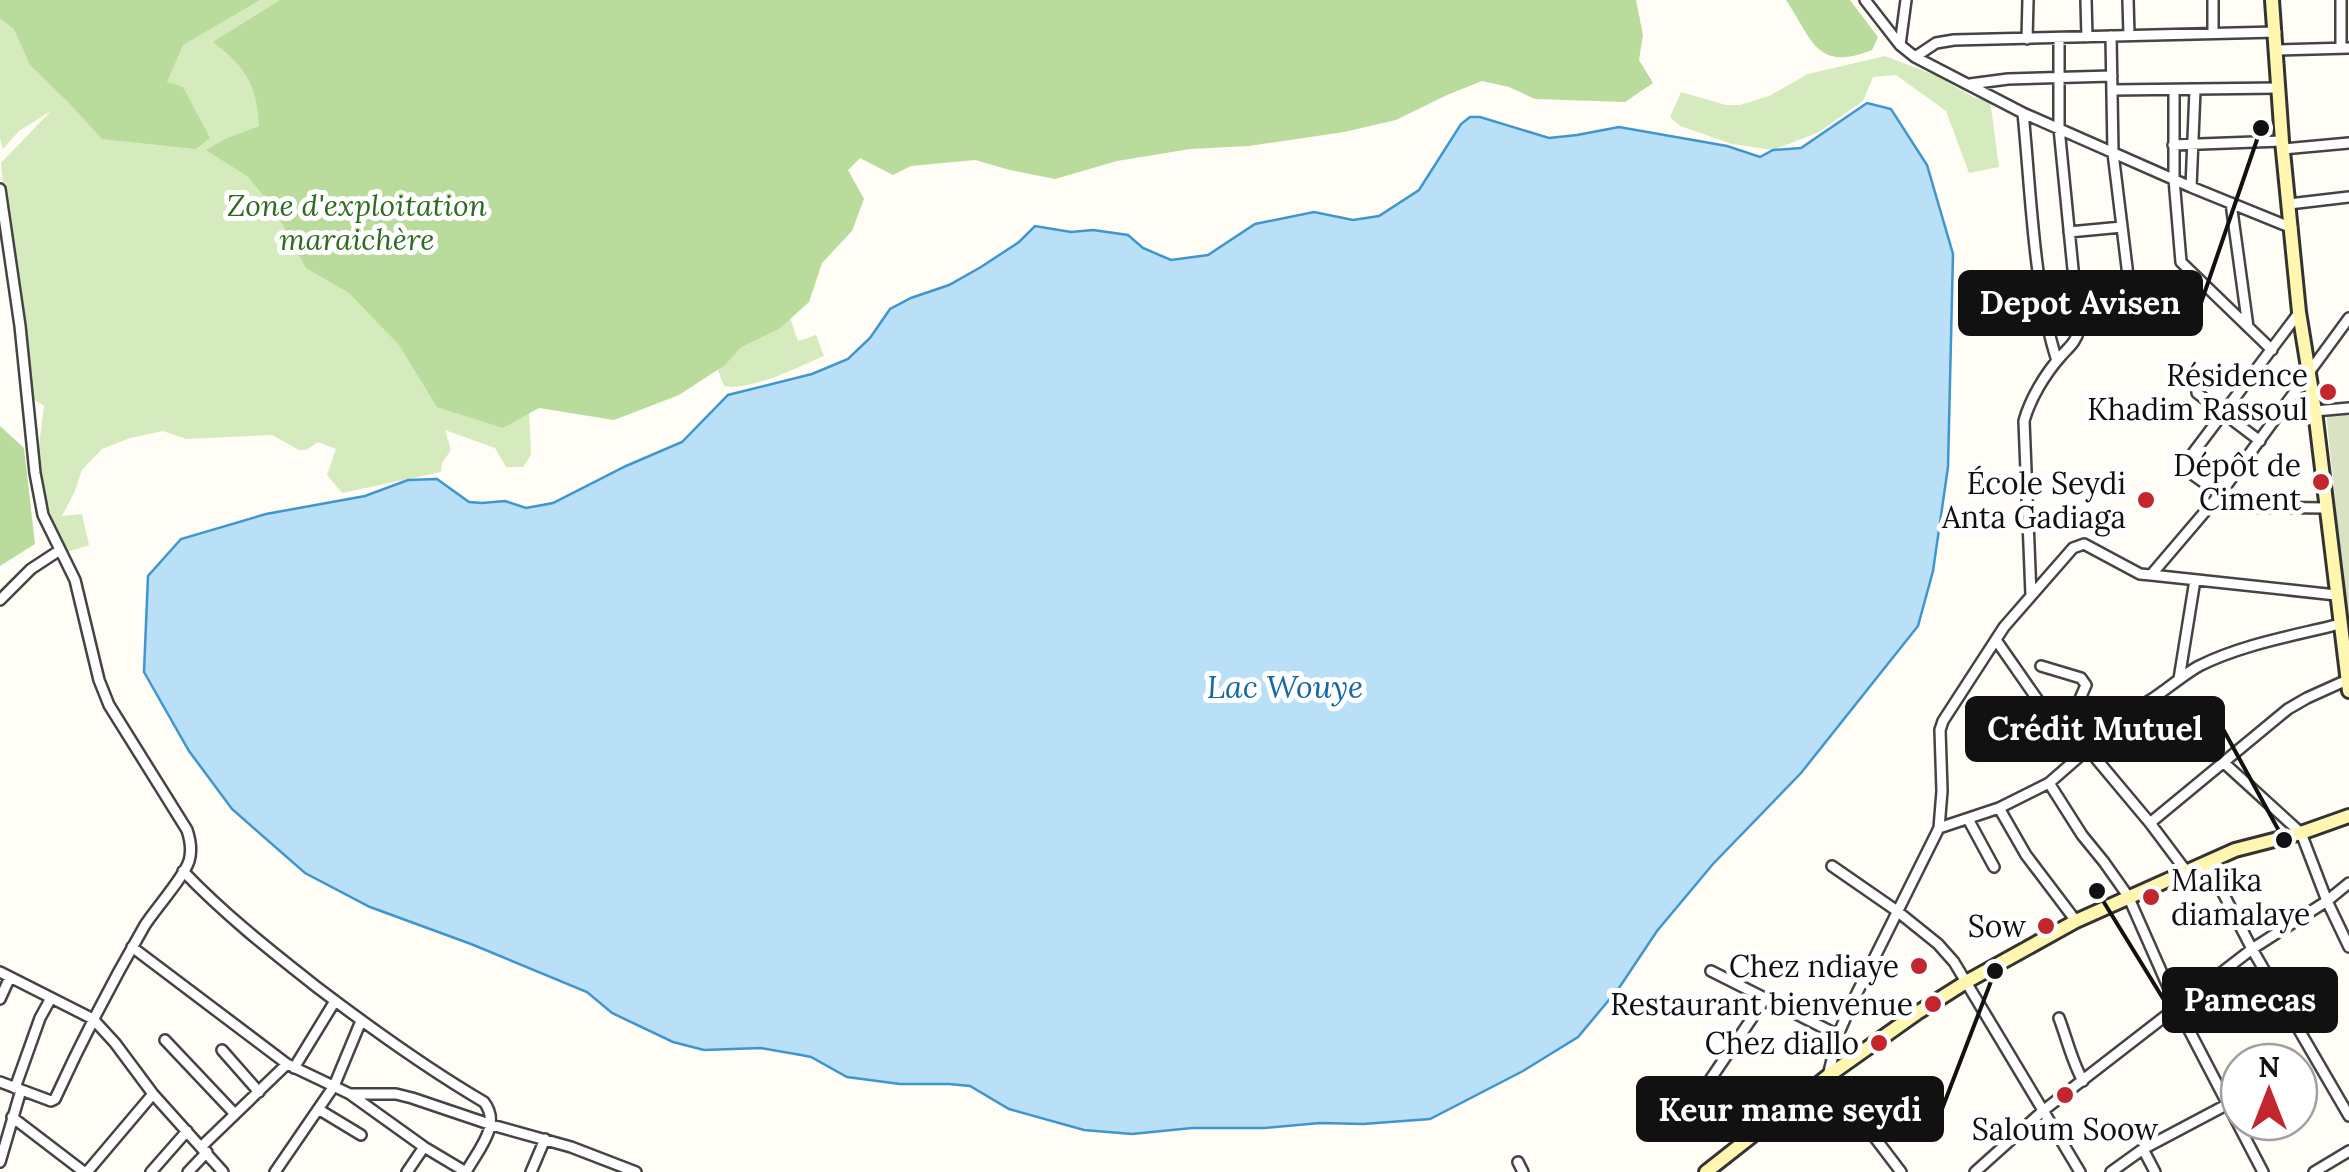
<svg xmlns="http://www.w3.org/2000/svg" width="2349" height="1172" font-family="Lora,serif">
<rect width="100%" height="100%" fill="#fffdf5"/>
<!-- green -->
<path fill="#d5ebbd" d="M0,0H621L788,312L798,341L816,335L824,356C800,366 749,392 724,386L705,336L528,390L531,455L523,467H506L495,448L445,430L451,450L442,463L441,472L342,493L327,475L336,449L318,442L306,450H299L272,435L186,439L163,431L130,438L102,449L82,470L74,493L62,516L82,514L89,545L62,554L44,490L38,453L44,406L33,399C16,322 8,243 1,163L51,111L19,131L3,149L0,138Z
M1885,56L1937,76L1975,98L1990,100L1999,167L1969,173L1946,111L1896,75L1873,77L1863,101L1817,133L1773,150L1732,144L1680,126L1670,117L1681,92L1726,105H1740L1769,96L1808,74Z"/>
<!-- forest -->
<path fill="#b9dc9c" d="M0,0H260L183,45L167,82L183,87L210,138L196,149L102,139L69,103L30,65L14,29L0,18Z
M280,0H1636L1643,35L1639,60L1653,83L1625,102L1535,99L1509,87L1482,81L1447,95L1396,120L1344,132L1249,146L1190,149L1117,161L1055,179L1010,170L975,160L911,166L893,175L860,158L848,170L864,199L852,231L822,263L809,302L779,329L741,347L725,365L679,395L614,420L539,408L503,428L437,407L399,345L349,293L306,268L273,207L247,176L206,150L225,139L259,126C257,85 246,67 213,42Z
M1786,0H1850L1878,37L1872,50C1817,72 1813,41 1786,0Z
M0,426L24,448L35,544L0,566Z"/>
<!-- cemetery -->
<path fill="#d9e3c4" d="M2349,411V632L2326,413Z"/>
<!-- water -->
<path fill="#b9e0f7" stroke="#3f96cf" stroke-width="2.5" d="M1867,103L1891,109L1927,165L1953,254L1948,467L1933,571L1918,626L1801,773L1713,864L1657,931L1619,988L1578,1037L1523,1071L1430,1119L1363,1124L1320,1123L1265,1128H1192L1132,1134L1084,1130L1009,1109L970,1086L949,1084H900L847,1077L811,1057L801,1055L761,1048L704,1050L673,1042L612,1013L587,992L471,944L370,907L305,873L232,809L189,751L144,672L148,576L181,539L266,514L365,496L408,480L437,479L469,502L482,503L505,501L526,508L553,503L626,466L682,442L728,395L812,374L848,359L870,338L890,309L911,298L949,285L981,267L1019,242L1035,226L1071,232L1093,230L1128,235L1143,248L1171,260L1208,255L1255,224L1314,212L1353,220L1379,216L1419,190L1461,124L1470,117H1480L1549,138L1577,135L1619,127L1727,146L1760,157L1773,150L1801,148Z"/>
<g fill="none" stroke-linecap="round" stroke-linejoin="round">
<!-- street casing -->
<g stroke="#444" stroke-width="14">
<path id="street" d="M1865,0L1900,45L1915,57L2023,113L2191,187L2292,228
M2086,0L2087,37
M2128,0L2129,35
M2213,0V33
M2341,0V48
M2027,39L2028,0
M1900,45L1906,0
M2277,50L2349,48
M1915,57L1936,43L1954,40L2276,32
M1970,84L2008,79L2112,76
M2112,90L2279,88
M2174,90V179L2181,262L2272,350
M2023,113C2031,192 2033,285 2057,361
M2173,145L2282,141
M2283,149L2349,143
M2191,187L2195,90
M0,189L20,326L35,473L43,515L75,580L99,680L109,705L187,830C190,839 192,851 189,861C184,877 156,908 145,925C112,982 82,1040 55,1099L51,1101L0,1082
M2231,203L2248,327
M2289,204L2349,197
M2069,232L2122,227
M2075,291L2129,284L2113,153L2111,36
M2211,372L2197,389V393L2260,441
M2315,411L2349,408
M2220,494L2185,469L2184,465L2298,314
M2210,504L2235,507L2325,508
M2151,575L2336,595
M2031,595L2024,421C2030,399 2045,374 2061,356C2069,347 2076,342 2079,330L2059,128V38
M0,600L31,569L60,550
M1996,640L2042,706
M2041,666L2081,678L2086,685L2079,701L2081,705C2094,707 2114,714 2127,711C2151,705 2177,678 2199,666C2243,644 2293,636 2340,624
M2179,679L2195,580
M2088,749L2150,823L2186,871
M2223,762L2301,833L2327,901L2349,947
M2049,783L2082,835L2104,862L2128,896L2177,1007L2263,1172
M1999,808L2026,855L2076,921
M1968,819L1994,867
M2150,823L2288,709L2307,698L2347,680
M1939,828L1999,808L2049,783L2088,749L2117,733L2125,711
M2207,862L2252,949L2349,1116
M1832,866L1897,911L1938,944L1954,962L2080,1172
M183,871C225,915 271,951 318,988C372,1029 426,1068 484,1102C502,1125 478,1150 466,1172L424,1147L350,1094
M132,947L287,1064L350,1094H396L412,1098L492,1125L571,1147L636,1172
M1711,971L1838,1035
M0,972L93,1019L115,1043L153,1094L223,1172
M0,999L10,977
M2059,1018C2067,1039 2072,1062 2083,1081
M165,1040L234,1113
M222,1050L259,1092
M294,1068L335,1001
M15,1088L40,1018L51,998
M1697,1099L1765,999
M318,1109L361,1135
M12,1117L84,1172
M201,1147L287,1064
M2143,1149L2155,1172
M0,1162L21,1090
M1518,1162L1523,1172
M87,1172L153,1094
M151,1172L187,1131
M188,1172L207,1152
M275,1172L334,1086L361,1021
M407,1172L424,1147
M531,1172L545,1139
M1901,1172L1828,1076L1838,1035L1851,1005L1939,828L1942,791L1940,730L1943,721L2004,627L2073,548L2084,544L2140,574L2151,575L2220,494L2349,318
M1975,1172L2044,1110L2252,949L2327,901L2349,883
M2111,1172L2143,1149L2228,1104
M2314,1172L2349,1151"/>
</g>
<!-- secondary casing -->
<g stroke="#333" stroke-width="18">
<path id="secondary" d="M2272,0L2282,141L2299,312L2315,411L2349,691
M1706,1172L1828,1076L1917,1013L1966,982L2076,921L2235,850L2301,833L2349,816"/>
</g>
<!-- street -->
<use href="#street" stroke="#fff" stroke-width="9"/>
<!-- secondary -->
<use href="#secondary" stroke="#fff6b0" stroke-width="12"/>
</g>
<!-- markers -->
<g fill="#c4262e" stroke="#fff" stroke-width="4">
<circle cx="2328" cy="392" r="10"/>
<circle cx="2321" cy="482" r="10"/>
<circle cx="2146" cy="500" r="10"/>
<circle cx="2151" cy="897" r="10"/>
<circle cx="2046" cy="926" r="10"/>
<circle cx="1919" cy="966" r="10"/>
<circle cx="1933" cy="1004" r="10"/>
<circle cx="1879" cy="1043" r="10"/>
<circle cx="2065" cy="1095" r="10"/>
</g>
<g text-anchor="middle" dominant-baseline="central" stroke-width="10" stroke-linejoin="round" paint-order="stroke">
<!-- park labels -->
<g font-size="30" font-style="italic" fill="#2f6b1f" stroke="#fff">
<text x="357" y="205">Zone d'exploitation<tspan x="357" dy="34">maraichère</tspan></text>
</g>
<!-- poi labels -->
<g font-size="30" fill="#111" stroke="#fff" text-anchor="end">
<text x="2308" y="375">Résidence<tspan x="2308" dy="34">Khadim Rassoul</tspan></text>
<text x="2301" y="465">Dépôt de<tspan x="2301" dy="34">Ciment</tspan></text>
<text x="2126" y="483">École Seydi<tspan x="2126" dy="34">Anta Gadiaga</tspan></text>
<text x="2171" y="880" text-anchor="start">Malika<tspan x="2171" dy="34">diamalaye</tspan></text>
<text x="2026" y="926">Sow</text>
<text x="1899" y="966">Chez ndiaye</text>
<text x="1913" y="1004">Restaurant bienvenue</text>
<text x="1859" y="1043">Chez diallo</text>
<text x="2065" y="1129" text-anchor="middle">Saloum Soow</text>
</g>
<!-- water labels -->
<g font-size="32" font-style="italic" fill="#1768a6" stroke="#fff">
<text x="1285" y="686">Lac Wouye</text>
</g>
</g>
<!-- callouts -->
<path fill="none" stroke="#111" stroke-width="4" d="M2261 128L2201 303M2284 840L2223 729M2097 891L2164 1000M1995 971L1942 1109"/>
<g fill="#111" stroke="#fff" stroke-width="4">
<circle cx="2261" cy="128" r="10"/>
<circle cx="2284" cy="840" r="10"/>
<circle cx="2097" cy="891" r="10"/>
<circle cx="1995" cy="971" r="10"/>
</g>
<g fill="#111" stroke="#111" stroke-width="4">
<rect x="1960" y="272" width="241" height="62" rx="10"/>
<rect x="1967" y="698" width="256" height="62" rx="10"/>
<rect x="2164" y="969" width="172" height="62" rx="10"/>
<rect x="1638" y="1078" width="304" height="62" rx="10"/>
</g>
<g font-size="32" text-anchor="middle" font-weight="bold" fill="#fff">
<text x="2080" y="314">Depot Avisen</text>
<text x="2095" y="740">Crédit Mutuel</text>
<text x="2250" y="1011">Pamecas</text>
<text x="1790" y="1121">Keur mame seydi</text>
</g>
<!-- north arrow -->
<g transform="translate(2269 1092)"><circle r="48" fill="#ffffff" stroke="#a0a0a0" stroke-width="2.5"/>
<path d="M0-8L18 38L0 25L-18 38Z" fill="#c4262e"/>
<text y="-15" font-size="28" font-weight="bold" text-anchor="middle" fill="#111111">N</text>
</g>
</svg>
